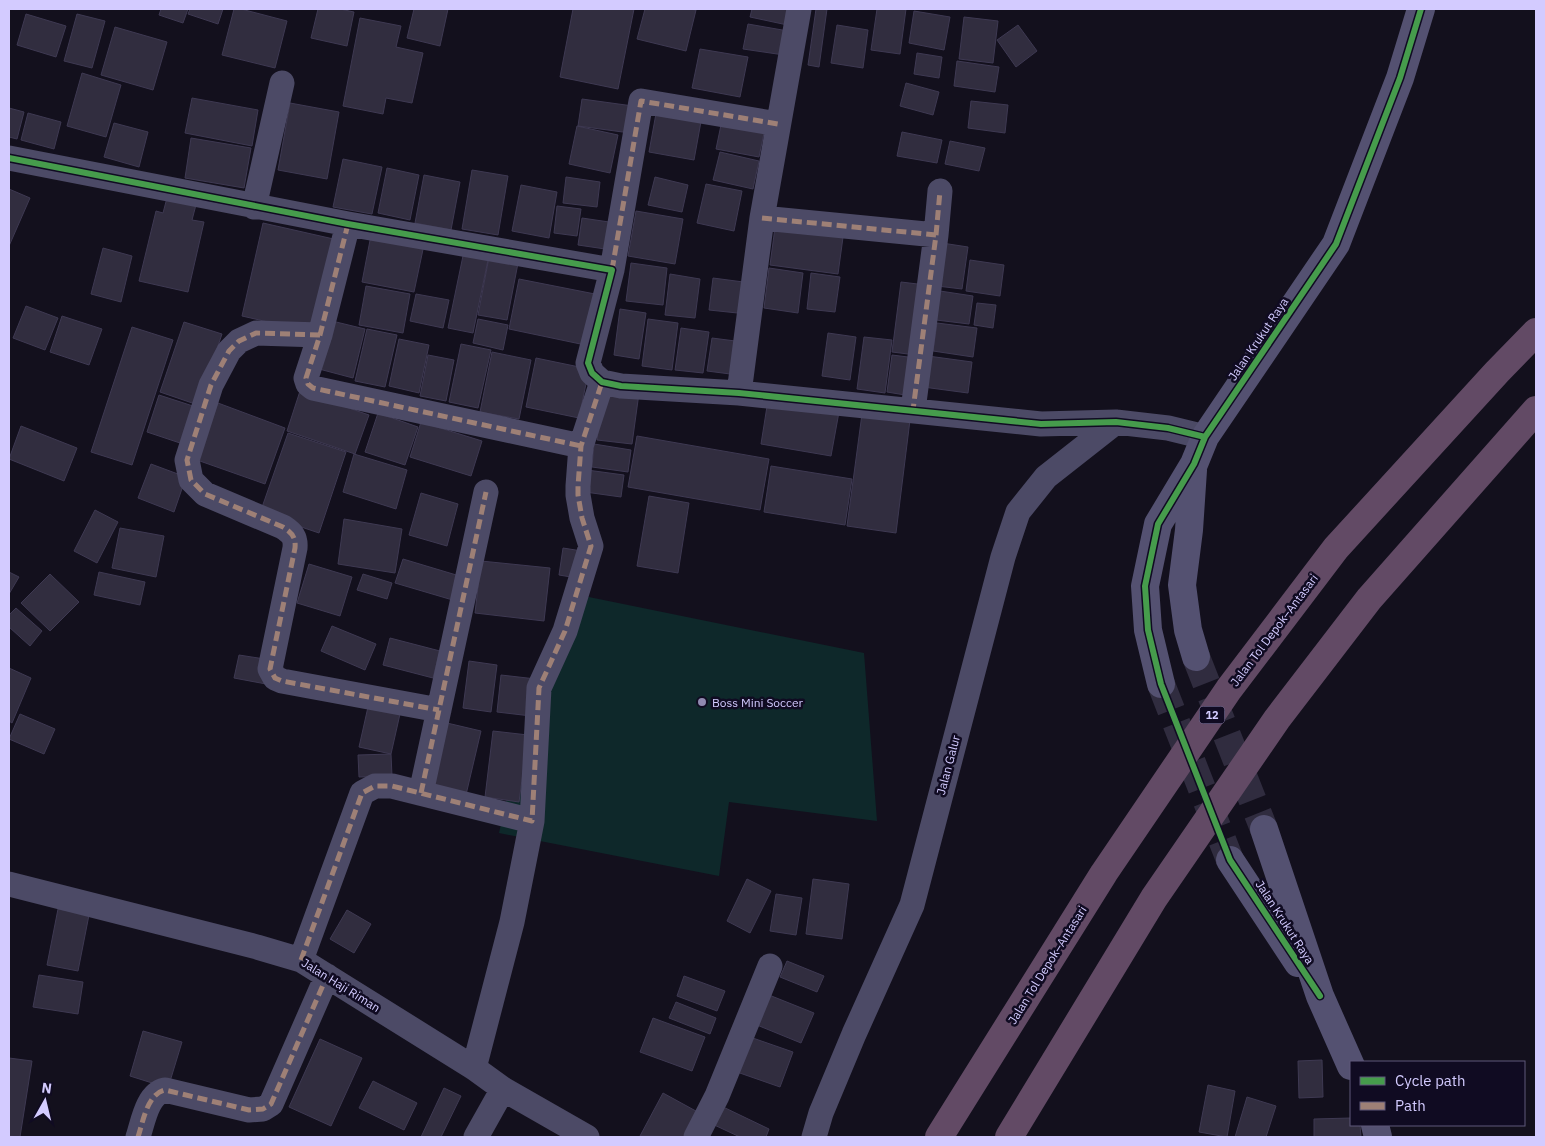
<svg xmlns="http://www.w3.org/2000/svg" width="1545" height="1146" font-family="'IBM Plex Sans',sans-serif">
<rect width="100%" height="100%" fill="#13101d"/>
<!-- green -->
<path fill="#0e282a" d="M579,595L864,653L877,821L729,802L719,876L499,833L517,751Z"/>
<!-- building -->
<path fill="#312d3f" stroke="#3e3952" d="M161,9H188L183,23L159,15Z
M190,9H223L218,24L188,14Z
M234,9H241L287,21L275,68L222,55Z
M318,9H340L354,12L347,46L311,38Z
M414,9H448L440,46L407,38Z
M573,9H634L618,89L560,77Z
M645,9H689L696,10L686,51L637,39Z
M752,9H796L792,26L750,17Z
M816,9H827L819,67L808,65Z
M877,9H906L900,54L871,50Z
M914,11L950,17L944,50L909,43Z
M26,14L66,26L56,57L17,45Z
M77,14L105,21L92,68L64,61Z
M964,17L998,21L993,63L959,59Z
M360,18L401,26L396,47L423,53L412,103L386,98L383,114L343,106Z
M748,24L788,31L784,55L743,49Z
M837,25L868,30L863,68L831,63Z
M1018,25L1037,51L1016,67L997,40Z
M115,27L167,42L153,90L101,75Z
M700,49L748,57L740,97L692,88Z
M917,53L942,57L939,78L914,74Z
M957,61L999,67L995,92L954,86Z
M82,73L121,85L106,137L67,126Z
M906,83L939,92L933,115L900,106Z
M192,98L258,110L252,146L185,133Z
M582,99L633,106L630,133L578,126Z
M971,101L1008,105L1005,133L968,128Z
M290,103L339,112L327,179L278,170Z
M9,108L24,112L17,139L9,137Z
M657,108L702,116L694,160L649,152Z
M28,113L61,122L54,149L21,140Z
M114,123L148,132L139,167L104,157Z
M721,125L764,133L759,157L716,149Z
M577,126L618,135L610,173L569,164Z
M902,132L942,140L937,163L897,156Z
M191,138L251,148L244,188L185,178Z
M950,141L985,148L979,171L945,164Z
M720,152L759,161L753,189L713,180Z
M343,159L382,167L372,214L333,207Z
M387,168L419,175L410,220L378,213Z
M472,170L508,176L498,235L462,229Z
M424,175L460,182L451,230L415,223Z
M566,177L600,182L597,207L563,203Z
M655,177L688,185L682,212L648,205Z
M706,184L742,191L734,231L697,223Z
M521,185L557,192L549,238L512,231Z
M9,189L30,198L9,246Z
M168,194L197,201L192,220L204,222L188,292L139,281L156,211L163,213Z
M557,206L581,209L577,236L554,233Z
M636,211L683,219L675,264L628,256Z
M582,218L616,223L612,250L578,245Z
M776,220L844,230L838,274L770,265Z
M263,223L338,240L316,333L242,316Z
M372,230L425,240L414,292L362,282Z
M942,243L968,247L962,289L937,286Z
M103,248L132,256L121,302L91,294Z
M464,251L489,255L473,333L448,328Z
M490,252L519,258L507,320L478,315Z
M970,260L1004,265L1000,296L966,291Z
M631,263L667,268L663,305L626,301Z
M769,268L803,273L798,313L764,308Z
M811,273L840,277L835,312L807,309Z
M670,274L700,279L695,318L665,315Z
M713,278L751,283L747,314L709,310Z
M519,279L600,295L590,346L509,329Z
M901,282L926,285L916,355L892,352Z
M366,286L410,294L403,333L359,325Z
M940,291L973,296L969,324L936,320Z
M416,294L449,300L443,328L410,321Z
M977,303L996,305L993,328L974,325Z
M26,306L58,318L45,350L13,338Z
M620,309L646,313L639,359L614,355Z
M62,316L102,329L89,365L50,352Z
M478,319L508,325L503,350L473,343Z
M648,319L678,323L672,370L642,366Z
M332,321L365,329L353,378L319,369Z
M184,322L222,334L198,405L160,392Z
M937,323L977,328L973,357L933,351Z
M132,327L173,340L132,465L91,452Z
M681,328L709,332L703,373L675,370Z
M367,329L397,335L385,387L355,381Z
M828,333L856,337L850,380L822,376Z
M864,337L892,340L885,393L857,389Z
M712,338L743,342L738,375L707,371Z
M399,339L429,345L419,393L389,386Z
M461,344L491,350L478,408L449,402Z
M492,352L531,360L519,419L480,412Z
M428,355L454,360L446,401L420,396Z
M892,355L916,358L911,396L887,392Z
M928,356L972,362L968,393L923,387Z
M536,358L589,369L579,418L526,407Z
M603,388L639,393L632,444L597,440Z
M300,391L369,415L355,454L287,431Z
M159,395L196,407L183,444L147,432Z
M768,400L839,412L831,456L761,444Z
M218,403L285,428L265,484L197,460Z
M378,413L418,427L405,465L365,452Z
M862,414L910,420L896,533L847,526Z
M421,422L482,441L471,476L410,457Z
M21,426L77,448L64,481L9,459Z
M288,433L346,452L319,533L260,513Z
M637,436L769,459L760,510L628,487Z
M594,444L631,450L628,472L592,467Z
M354,454L407,470L396,509L343,492Z
M151,464L186,477L174,512L138,498Z
M771,466L852,479L845,525L764,512Z
M587,470L624,475L621,497L585,492Z
M421,493L458,504L447,546L409,535Z
M649,496L689,503L678,573L637,566Z
M95,510L118,522L97,563L74,551Z
M344,519L402,529L395,573L338,564Z
M120,528L164,536L156,577L112,568Z
M563,548L582,551L577,578L559,575Z
M403,559L463,577L456,601L395,583Z
M481,561L550,568L544,621L475,613Z
M309,564L352,577L340,616L297,603Z
M9,572L19,577L9,594Z
M99,572L145,582L140,605L94,595Z
M50,574L79,602L50,631L21,603Z
M363,574L392,583L387,599L357,590Z
M16,608L42,631L30,646L9,627V615Z
M332,626L376,644L365,670L321,651Z
M390,638L440,651L433,678L383,665Z
M239,655L271,660L266,684L234,678Z
M469,661L497,665L491,712L463,708Z
M9,668L31,678L12,723L9,721Z
M501,675L536,679L531,716L497,712Z
M370,698L402,705L391,754L359,747Z
M20,714L55,729L44,754L9,739Z
M447,723L481,731L465,799L430,791Z
M493,731L528,735L519,802L485,797Z
M391,754L392,776L359,777L358,755Z
M747,879L771,891L750,933L727,921Z
M813,879L849,884L842,939L806,934Z
M776,894L802,898L796,935L770,931Z
M58,909L89,915L78,971L47,965Z
M347,910L371,924L354,953L330,939Z
M787,961L824,976L817,992L780,977Z
M39,975L83,982L78,1014L33,1007Z
M684,976L725,991L717,1011L677,996Z
M764,993L814,1013L801,1043L752,1023Z
M676,1002L716,1018L710,1034L669,1018Z
M653,1018L705,1037L692,1071L640,1052Z
M143,1031L182,1042L168,1088L130,1076Z
M747,1036L793,1052L780,1087L734,1071Z
M320,1039L362,1058L331,1126L289,1107Z
M9,1058L32,1061L20,1137L9,1136Z
M1322,1060L1323,1097L1299,1098L1298,1061Z
M373,1081L417,1103L404,1130L359,1108Z
M1208,1085L1235,1091L1227,1137L1199,1132Z
M444,1088L461,1096L441,1137H421Z
M663,1093L705,1116L694,1137L640,1136Z
M1247,1097L1276,1106L1266,1137H1235Z
M719,1105L769,1129L766,1137H740L710,1123Z
M1351,1118V1125H1360L1361,1137H1314V1119Z"/>
<g fill="none" stroke-linecap="round" stroke-linejoin="round">
<!-- secondary-tunnel -->
<path stroke="#302c3f" stroke-width="28" stroke-dasharray="28 14" stroke-linecap="butt" d="M1196,657L1264,829
M1161,684L1230,860"/>
<!-- street -->
<path stroke="#4c4a66" stroke-width="25" d="M9,158L348,224L612,270L588,363L592,373L602,382L621,386L739,393L1041,424L1116,422L1168,428L1205,437
M254,207L282,83
M762,218L936,235L913,410
M348,224L320,335L306,378L308,384L313,388L581,446
M936,235L940,191
M612,270L641,101L778,124
M320,335L256,333L239,341L229,351L211,385L187,460L191,480L205,494L283,527C292,533 296,537 295,548L270,669L275,678L282,681L439,710
M739,393L762,218L799,9
M421,793L486,492
M9,884L257,947L301,960L474,1068L503,1089L587,1137
M301,960L362,793L375,786H392L532,821
M474,1068L512,922L532,821L539,688L565,631L591,546L582,518L578,495V486L581,446L602,382
M138,1137C143,1122 147,1094 165,1090L249,1110L263,1109L271,1104L327,976
M476,1137L503,1089
M696,1137L717,1096L770,966
M814,1137L821,1113L854,1034L912,905L1003,557L1018,512L1046,477L1116,422"/>
<!-- secondary -->
<path stroke="#545171" stroke-width="28" d="M1193,470L1189,530L1182,585L1188,630L1196,657
M1161,684L1148,630L1145,586L1158,524L1194,464L1205,437L1336,244L1400,78L1421,9
M1264,829L1320,996L1351,1066
M1230,860L1298,963
M1375,1125L1378,1137"/>
<!-- highway -->
<path stroke="#624a65" stroke-width="28" d="M939,1137L1104,873L1229,689L1336,548L1497,372L1536,332
M1009,1137L1154,898L1277,719L1369,599L1536,410"/>
<!-- quiet -->
<path stroke="#9e8076" stroke-width="5" stroke-dasharray="10 5" stroke-linecap="butt" d="M762,218L936,235L913,410
M348,224L320,335L306,378L308,384L313,388L581,446
M936,235L940,191
M612,270L641,101L778,124
M320,335L256,333L239,341L229,351L211,385L187,460L191,480L205,494L283,527C292,533 296,537 295,548L270,669L275,678L282,681L439,710
M421,793L486,492
M301,960L362,793L375,786H392L532,821L539,688L565,631L591,546L582,518L578,495V486L581,446L602,382
M138,1137C143,1122 147,1094 165,1090L249,1110L263,1109L271,1104L327,976"/>
<!-- cycleway casing -->
<g stroke="#100b22" stroke-width="9">
<path id="cycleway" d="M9,158L348,224L612,270L588,363L592,373L602,382L621,386L739,393L1041,424L1116,422L1168,428L1205,437
M1320,996L1230,860L1161,684L1148,630L1145,586L1158,524L1194,464L1205,437L1336,244L1400,78L1421,9"/>
</g>
<!-- cycleway -->
<use href="#cycleway" stroke="#469c4c" stroke-width="6"/>
</g>
<!-- markers -->
<circle fill="#908ab0" stroke="#100b22" stroke-width="2" cx="702" cy="702" r="5"/>
<g text-anchor="middle" dominant-baseline="central" stroke-width="5" stroke-linejoin="round" paint-order="stroke">
<!-- shield labels -->
<rect fill="#100b22" stroke="#9891bd" stroke-width="1" x="1199.5" y="706.5" width="25" height="17" rx="4"/>
<g font-size="11" font-weight="bold" fill="#d3cbff">
<text x="1212" y="715">12</text>
</g>
<!-- street labels -->
<g font-size="12" fill="#d3cbff" stroke="#100b22">
<text transform="translate(1258 339) rotate(-56)">Jalan Krukut Raya</text>
<text transform="translate(1274 630) rotate(-53)">Jalan Tol Depok–Antasari</text>
<text transform="translate(948 765) rotate(-75)">Jalan Galur</text>
<text transform="translate(1285 922) rotate(57)">Jalan Krukut Raya</text>
<text transform="translate(1047 965) rotate(-58)">Jalan Tol Depok–Antasari</text>
<text transform="translate(341 985) rotate(32)">Jalan Haji Riman</text>
</g>
<!-- poi labels -->
<g font-size="12" fill="#d3cbff" stroke="#100b22" text-anchor="start">
<text x="712" y="702">Boss Mini Soccer</text>
</g>
</g>
<!-- border -->
<rect width="1545" height="1146" fill="none" stroke="#d3cbff" stroke-width="20"/>
<!-- legend -->
<rect x="1350" y="1061" width="175" height="65" fill="#100b22" stroke="#5e587a"/>
<rect x="1360" y="1077" width="25" height="8" fill="#469c4c" stroke="#5e587a"/>
<text x="1395" y="1086" font-size="15" fill="#d3cbff">Cycle path</text>
<rect x="1360" y="1102" width="25" height="8" fill="#9e8076" stroke="#5e587a"/>
<text x="1395" y="1111" font-size="15" fill="#d3cbff">Path</text>
<!-- north arrow -->
<g transform="translate(45 1101) rotate(8)" stroke="#100b22" stroke-width="4" paint-order="stroke">
<path d="M0-4L9 19L0 12L-9 19Z" fill="#d3cbff"/>
<text y="-8" font-size="14" font-weight="bold" text-anchor="middle" fill="#d3cbff">N</text>
</g>
</svg>
